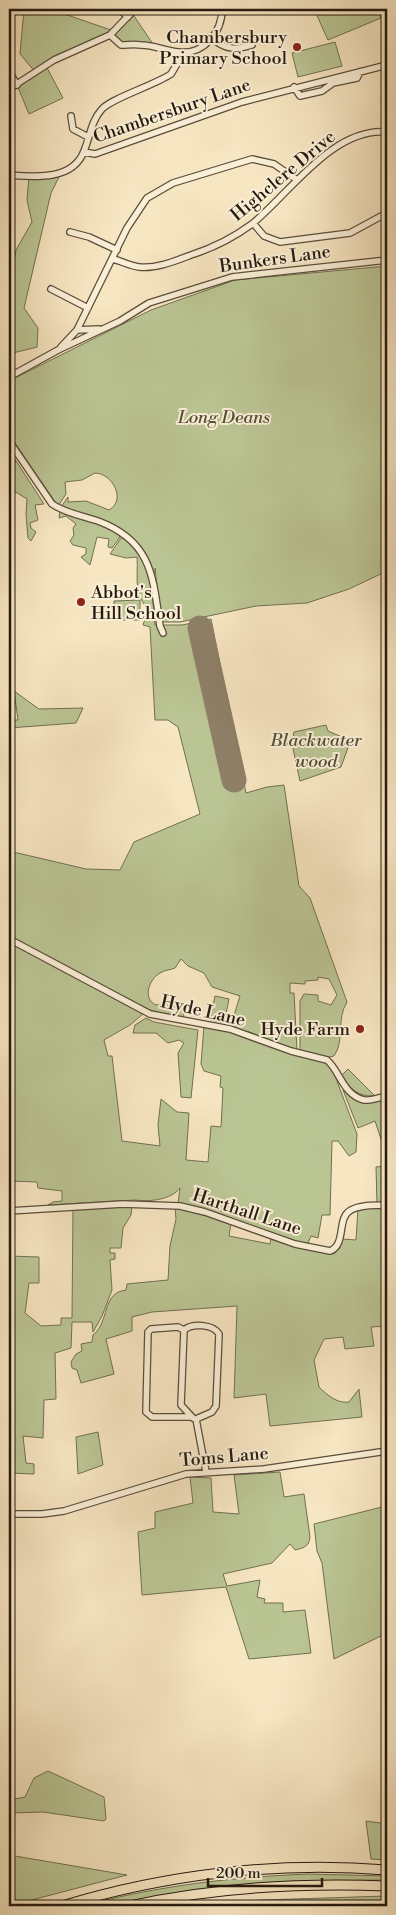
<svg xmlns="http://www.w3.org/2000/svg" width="396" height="1915" font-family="'Libre Bodoni',serif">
<rect width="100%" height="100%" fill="#f7e6c2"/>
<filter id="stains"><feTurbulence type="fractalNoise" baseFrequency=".004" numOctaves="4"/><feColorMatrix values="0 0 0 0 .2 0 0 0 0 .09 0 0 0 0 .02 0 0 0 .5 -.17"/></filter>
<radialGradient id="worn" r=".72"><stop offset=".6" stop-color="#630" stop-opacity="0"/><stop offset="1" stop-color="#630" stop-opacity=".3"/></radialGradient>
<!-- green -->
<path fill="#bbc594" stroke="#707051" d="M24,9H50L114,31L132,13L155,47L121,45L110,35L46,66L63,98L29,114L17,85L36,73L20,54Z
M314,9H377L381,18L328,40Z
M335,42L342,66L298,77L292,53Z
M61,173L51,193L24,308L38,328L37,347L9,354V295L16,250L32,222L27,200L29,175Z
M387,266V571L349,589L307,603L256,606L180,622H161L155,568V573L153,572L139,547L92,516L61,507L68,497V502L86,501L109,510C127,500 112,473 95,473L82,480L65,482L66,494L58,506L9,434V381L151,310L235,280Z
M9,450L44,504L35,505L38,520L30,523L31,528L36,532L31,541L28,538L26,514L27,499L9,488V467L16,462Z
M60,511C72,516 116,527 120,537L112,548L108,547L109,539L97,537L90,565L81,557L86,554V548L73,545L70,541L74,535L73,528L76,524L66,516L59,518Z
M121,538H124L140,552L151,579L155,625H182L211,619L246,793L267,787L284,785L299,886L310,898L347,1002C336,1019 345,1041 334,1056L329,1057L300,1051V1001L304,994L318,995V1001L331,1005L337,995L329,979L318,977V980L305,981V984L290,983V993H294L297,1050L249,1032L230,1028L240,996L212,987L204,973L188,966L181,959L175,968C171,970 164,970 160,973C149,979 142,999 156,1005C174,1004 183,991 184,1020L150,1010L9,937V851L86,869L120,870L134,842L200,814L178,727L168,720H155L150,627L143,625C151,603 142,608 138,590C136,580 138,568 137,557L126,558L110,554Z
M140,600V620H114V601Z
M14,691L39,709L83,708L76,723L9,728V720H18Z
M326,725L328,731L342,737L349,745L341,767L300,781L292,744L294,732Z
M9,942L144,1013L130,1025L104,1040L108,1056H112L122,1141L160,1146L158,1125L161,1099L177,1112L189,1113L186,1160L208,1162L211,1126L221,1127L223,1088L220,1087L221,1076L204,1071L201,1064L204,1026L229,1031L324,1060L332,1068L357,1134L356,1152L349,1156L338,1141H332L330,1215H322L318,1238L311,1236L308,1243H299L208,1210L178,1204L180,1188C171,1200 149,1202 135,1200L48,1205L53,1202L62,1201V1191L38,1188L37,1182L9,1181Z
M215,996L229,999L224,1023L210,1020Z
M146,1018L154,1022L198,1030L191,1098L181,1097L178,1053L184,1043L179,1040L168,1043L156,1033H133L135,1025Z
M348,1069L375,1096C358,1097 351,1089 341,1076Z
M343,1090L357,1099L387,1098V1142H382L375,1121L358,1128Z
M387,1166V1205L377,1204L376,1167Z
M132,1205L131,1215L123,1228L121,1248H110V1253H115V1259L110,1260L112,1290L102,1316L93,1332L92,1322H72L71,1348L55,1353L56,1399L44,1400L43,1438L23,1436L26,1463L34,1464V1474L9,1473V1256L39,1257V1283H29L25,1313L41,1326L61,1325V1318H72L73,1210Z
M175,1207L231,1223L229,1236L270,1244L271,1236L294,1246L334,1254L340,1248L342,1239L356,1240L358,1208L387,1207V1326L371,1327L374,1346L345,1349L343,1337L324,1339L314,1360L319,1387C327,1395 338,1404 349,1402L359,1389L362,1417L270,1426L266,1394L234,1398L237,1306L152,1312L132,1317V1331L106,1339L114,1374L81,1383L77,1370L72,1368L71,1362L76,1354L82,1351L81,1344L92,1342L93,1335C110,1322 101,1293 126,1290L127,1284L168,1280L170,1246L176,1219Z
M98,1432L103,1465L78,1474L76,1437Z
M280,1472L284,1497L304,1494L310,1537C309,1547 303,1548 295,1550L290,1544L272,1563L223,1574L227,1586L260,1580L257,1597L265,1599L264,1603H283V1612L305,1610L311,1653L249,1659L226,1587L142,1595L138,1532L155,1528V1512L193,1503L190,1477L211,1478L213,1512L239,1514L234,1475Z
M382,1507L387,1529V1633L334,1659L322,1563L317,1551L314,1524Z
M48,1771L104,1797L106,1819L104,1821L43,1812L9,1813V1800L25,1797L34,1778Z
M366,1821L387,1824V1860L371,1859Z
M9,1855L127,1875L9,1906Z
M309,1874L387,1876V1880C315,1880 245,1886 173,1894C142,1897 113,1906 82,1906C157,1886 231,1877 309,1874Z
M387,1896V1906H200L262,1900Z"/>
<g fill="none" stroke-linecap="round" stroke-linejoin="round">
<!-- runway -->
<path stroke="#8e8068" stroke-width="25" d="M200,628L234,780"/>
<!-- minor casing -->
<g stroke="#5a4d3b" stroke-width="8">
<path id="minor" d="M119,9L128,17
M110,35L121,45C128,45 134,44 141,45C154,45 166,51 179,52C204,55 222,32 222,9
M212,38C225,50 236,50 252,45
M9,71L17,85
M294,87L300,96L322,91L333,83L357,78L360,72
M9,89L54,60L110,35L135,9
M71,116L73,129L88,137
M84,152L95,154L242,102L387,65
M9,175C34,177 73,181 84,151C90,137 91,121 102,109C112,98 155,85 171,74L177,64L179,52
M253,223L264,236L280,242L350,233L387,213
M70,232L89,237L117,250
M113,259C121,261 130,266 139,267C156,269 175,261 191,255C213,248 233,238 252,224C290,193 333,127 387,132
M51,289L88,308
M77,330L99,329
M61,347L77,330L127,228L147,198L173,183L252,159L274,164L297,180
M9,377L58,350L120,321L149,303L232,277L387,260
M9,441L52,504C65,513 83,516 98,521C152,541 153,577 160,626L163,633
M9,939L150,1014L230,1029L291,1051L327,1060C340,1071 343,1095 364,1100C371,1101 380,1097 387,1096
M9,1211L123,1204L180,1206L205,1212L295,1244L330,1251C347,1244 336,1218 351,1210C361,1204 377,1206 387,1205
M184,1330L181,1405L193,1418
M191,1417H152L146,1412L148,1332L151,1329L178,1327L184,1330C192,1323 213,1324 219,1334L216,1406L212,1412L196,1419
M196,1419L206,1472
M9,1514H42L64,1511L186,1474L264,1469L387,1451"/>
</g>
<!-- highway casing -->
<g stroke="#251a0e" stroke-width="11">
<path id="highway" d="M62,1906C166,1874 279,1861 387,1870
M130,1906C213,1887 302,1883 387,1886"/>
</g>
<!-- minor -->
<use href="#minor" stroke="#faefd7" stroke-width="5.5"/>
<!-- highway -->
<use href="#highway" stroke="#f7e6c2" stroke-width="9"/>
</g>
<!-- markers -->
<g fill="#8f2418" stroke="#faefd7" stroke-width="2">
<circle cx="297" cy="47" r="5"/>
<circle cx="81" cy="602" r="5"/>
<circle cx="360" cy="1029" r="5"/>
</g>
<g text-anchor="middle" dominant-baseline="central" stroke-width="4" stroke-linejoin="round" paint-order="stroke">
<!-- poi labels -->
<g font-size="18" fill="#251a0e" stroke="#faefd7" text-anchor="end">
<text x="287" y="37">Chambersbury<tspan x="287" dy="21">Primary School</tspan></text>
<text x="91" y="592" text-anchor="start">Abbot's<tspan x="91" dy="21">Hill School</tspan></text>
<text x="350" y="1029">Hyde Farm</text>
</g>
<!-- street labels -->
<g font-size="18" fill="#251a0e" stroke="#faefd7">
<text transform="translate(172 111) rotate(-19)">Chambersbury Lane</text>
<text transform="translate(283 176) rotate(-40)">Highclere Drive</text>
<text transform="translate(275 259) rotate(-8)">Bunkers Lane</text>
<text transform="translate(203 1011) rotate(13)">Hyde Lane</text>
<text transform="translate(247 1212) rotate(18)">Harthall Lane</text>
<text transform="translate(224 1457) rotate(-5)">Toms Lane</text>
</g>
<!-- park labels -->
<g font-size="18" font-style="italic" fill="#524d36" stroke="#faefd7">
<text x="224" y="417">Long Deans</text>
<text x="316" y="740">Blackwater<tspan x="316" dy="21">wood</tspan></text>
</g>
</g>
<!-- margin -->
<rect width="396" height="1915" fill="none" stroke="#f7e6c2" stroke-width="30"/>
<rect x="10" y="10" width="376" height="1895" fill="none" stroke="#251a0e" stroke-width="2.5"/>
<rect x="15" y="15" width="366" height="1885" fill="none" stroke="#251a0e"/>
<!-- scale -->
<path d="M208 1878v8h114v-8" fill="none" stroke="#251a0e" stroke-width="2.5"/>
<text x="216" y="1878" font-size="15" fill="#251a0e" stroke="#faefd7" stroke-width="4" paint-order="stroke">200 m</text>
<rect width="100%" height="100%" filter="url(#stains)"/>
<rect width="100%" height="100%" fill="url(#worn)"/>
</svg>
